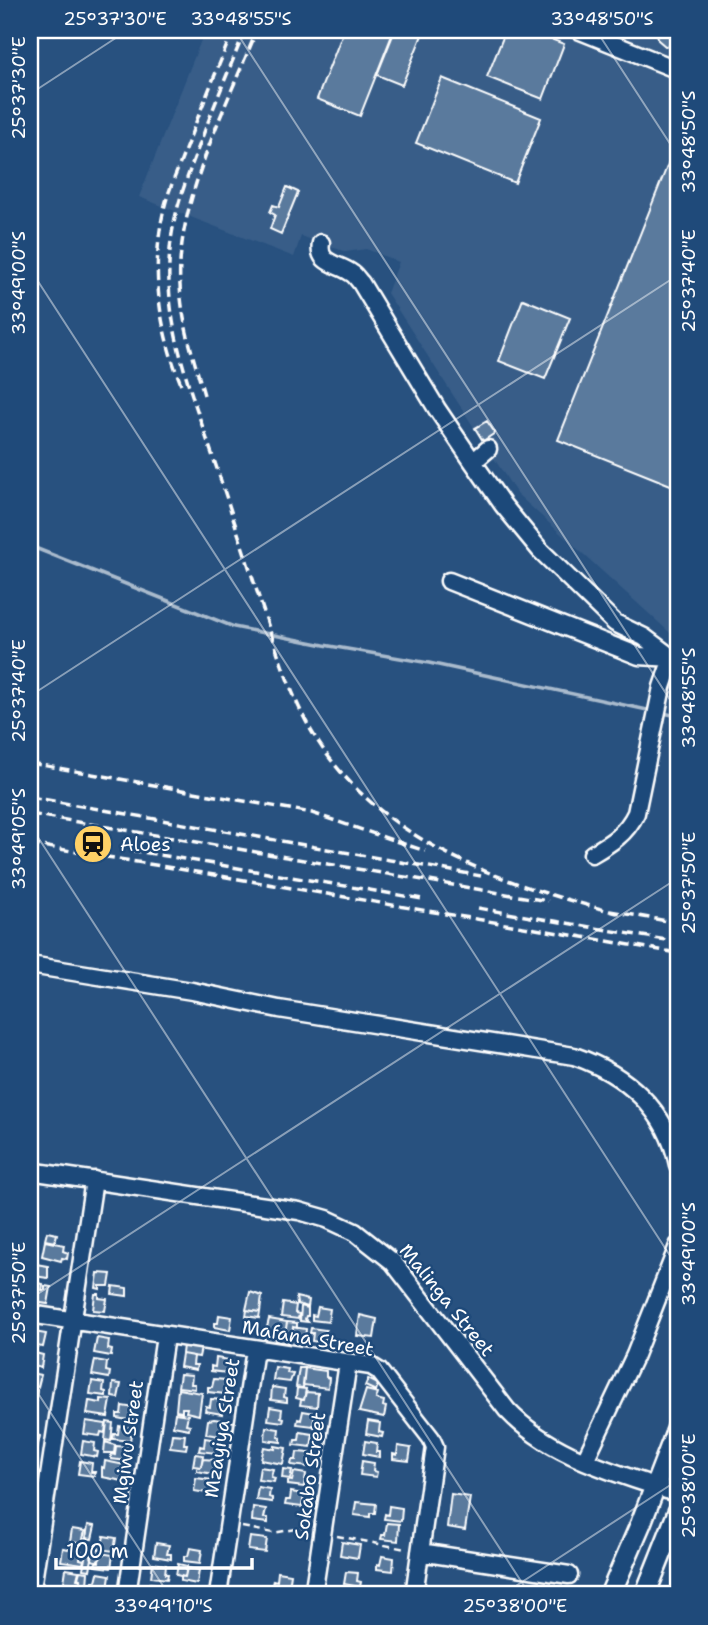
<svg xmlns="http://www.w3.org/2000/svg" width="708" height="1625" font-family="'Shantell Sans',sans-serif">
<rect width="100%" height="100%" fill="#28517f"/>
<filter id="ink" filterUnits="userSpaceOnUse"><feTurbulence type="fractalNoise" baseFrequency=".0143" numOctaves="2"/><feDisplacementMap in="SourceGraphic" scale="14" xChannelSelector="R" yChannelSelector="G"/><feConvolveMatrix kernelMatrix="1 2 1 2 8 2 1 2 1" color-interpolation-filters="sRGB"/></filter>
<g filter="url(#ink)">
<!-- built -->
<path fill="#375d88" d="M205,30H678V640L517,494L387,293L399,262L366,249L346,252L301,236L294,257L139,197Z"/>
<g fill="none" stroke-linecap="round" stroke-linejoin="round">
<!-- stream -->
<path stroke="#aabbcd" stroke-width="3.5" d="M30,546L234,627L324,645L429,663L652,711
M663,713L678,716"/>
</g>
<!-- building -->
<path fill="#5a7a9d" stroke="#fff" stroke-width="2" d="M344,30H394L360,116L317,99Z
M395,30H424L402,85L377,75Z
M506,30H527L564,44L543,99L487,77Z
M678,30V40L674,45L665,46L658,40L657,30Z
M442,78L541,118L515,183L416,143Z
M678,139V488L558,440Z
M287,187L298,192L281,234L270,229L275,215L270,212L273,205L279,207Z
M523,299L570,318L545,379L499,361Z
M487,421L495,433L483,441L475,428Z
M47,1232L57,1234L55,1242L45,1240Z
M45,1241L64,1245L63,1251L68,1253L67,1259L62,1258L61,1261L42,1256Z
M36,1264L48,1266V1278L34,1276Z
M98,1273L111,1274L109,1286H100V1289L96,1288Z
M37,1283L43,1284L42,1290H45V1286L51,1287L48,1304L34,1302Z
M113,1286L127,1288V1296L112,1294Z
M250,1292L262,1296L260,1312L246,1310Z
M95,1294H99V1298L107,1299L105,1311L93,1310Z
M296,1297L309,1300L308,1307L297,1304Z
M283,1303L296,1305L295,1313L299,1314L298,1319L281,1317Z
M301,1306L308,1308V1316H306L305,1319L308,1322L300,1321Z
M318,1307L330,1309L328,1322L312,1320V1315L316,1316Z
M247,1310L260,1312L259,1318L246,1316Z
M219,1315L232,1317L230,1330L214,1327V1323H218Z
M360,1315L377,1319L374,1338L357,1336Z
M269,1319L287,1322L285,1335L276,1334L275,1342L264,1340Z
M287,1322L297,1323V1328L293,1327L292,1336L285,1335Z
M293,1327L306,1329L304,1347L288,1345L289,1336H292Z
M311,1328L326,1330L325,1343L312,1341L313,1333H310Z
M34,1332L46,1334L43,1347L30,1345Z
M276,1334L288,1336V1343L275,1341Z
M97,1338L109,1340L108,1349L112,1350L111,1356L94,1353Z
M183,1345L201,1348L199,1357L182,1354Z
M31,1352L43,1355L41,1368L30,1365Z
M182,1354L194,1356L193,1365H197L196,1370L180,1367Z
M216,1358L229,1360L227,1373L211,1371V1366L215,1367Z
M95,1360L107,1362L106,1371L110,1372L109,1378L92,1375Z
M275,1367L288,1369L287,1373L293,1374L290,1382L273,1380Z
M299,1368H305L303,1388L296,1387Z
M305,1368L326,1371V1377L329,1378L328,1388L303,1385Z
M30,1373L41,1375L38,1387L30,1386Z
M180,1374L192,1375L191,1384H195V1389L178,1387Z
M214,1379L226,1380L225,1394L208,1392V1387H212Z
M368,1379L378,1384L376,1391L365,1386Z
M92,1381L104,1383L103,1391L106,1392V1396L90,1394Z
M113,1383L121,1384L118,1398L112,1397Z
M272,1387L285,1389L284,1397L287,1398V1402L271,1400Z
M297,1388L306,1389L304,1400L296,1398Z
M30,1389L37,1390L35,1408L30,1407Z
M178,1389L202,1393L199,1415L186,1412L187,1408H182V1412L176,1411Z
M366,1390L378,1393L376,1399L384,1401L383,1406L386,1407L384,1417L359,1412Z
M306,1392L318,1393L317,1407L300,1405L301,1400H304Z
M101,1399L111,1400L108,1417L87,1414L89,1401L101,1403Z
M211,1399L223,1400L222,1414L205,1411L206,1406L210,1407Z
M122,1406L135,1408L133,1421L117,1418V1414H121Z
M270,1407L282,1409L281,1417L284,1418L283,1422L268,1420Z
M303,1411L315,1413L313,1426L297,1424L298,1419L301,1420Z
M175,1413L188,1415L186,1424L190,1425L189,1429L173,1426Z
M315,1413L321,1414L319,1427H314Z
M214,1419L236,1422V1429L228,1428L227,1437L206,1434L208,1420Z
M86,1421L106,1424L105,1433L101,1432L100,1436L84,1434Z
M368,1421L380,1423L379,1432L383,1433L382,1437L366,1434Z
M107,1422L113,1423L111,1441L105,1440Z
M119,1426L132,1428L130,1441L113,1439L114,1434H118Z
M266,1427L279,1429L278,1437L281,1438V1442L265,1440Z
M300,1432L313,1434L311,1447L294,1445L295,1440H299Z
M31,1434L40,1436L37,1449L30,1448Z
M172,1434L185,1435L184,1444H187L186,1449L170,1447Z
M205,1438L218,1440L216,1453L199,1451L200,1446L204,1447Z
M83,1441L95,1443L94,1451L98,1452L97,1457L81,1454Z
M365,1441L377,1443L376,1452H379V1457L363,1454Z
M105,1442L115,1445L114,1453H104Z
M116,1446L129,1447L127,1461L111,1459V1454L115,1455Z
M275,1446L286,1448L283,1464L261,1460L264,1447L275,1449Z
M398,1446L411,1448L409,1461L393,1459V1454L397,1455Z
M297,1452L310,1453L308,1467L291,1465L292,1460H296Z
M195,1454L203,1455L201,1467L193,1466Z
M203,1459L215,1460L213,1474L197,1471V1467H201Z
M80,1461L92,1463L91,1472H95L94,1476L78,1474Z
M105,1461L125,1465L123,1481L102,1477V1467L104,1468Z
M362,1461L374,1463L373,1471L377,1472L376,1477L360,1475Z
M260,1467L273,1469L271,1477L275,1478L274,1482L258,1480Z
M283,1469L292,1470L290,1479L282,1478Z
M294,1472L306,1474L304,1487L288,1485V1480L292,1481Z
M196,1478L212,1480V1484L214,1485L213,1494L194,1491Z
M258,1487L270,1489L269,1497L272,1498V1502L256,1500Z
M291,1492L304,1494L302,1507L285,1505L286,1500H290Z
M451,1494L470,1497L465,1530L447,1527Z
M356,1502L376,1504L375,1513H370V1517L354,1515Z
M389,1506L402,1508L401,1521L384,1519L385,1514L388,1515Z
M253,1507L266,1509L264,1518H268V1523L252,1521Z
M387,1523L399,1524L398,1541L381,1539L382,1535H385Z
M88,1525L95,1526L92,1539L86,1538Z
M72,1529L85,1531L83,1539L87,1540L86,1544L70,1542Z
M104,1536L116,1538L114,1551L98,1549L99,1544L102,1545Z
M250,1537L267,1539L265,1552L248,1550Z
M342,1542L360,1545L358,1558L340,1555Z
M156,1543L169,1545L167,1554H171V1559L154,1556Z
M63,1548L81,1551L80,1559L84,1560L83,1564L61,1561Z
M190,1548L202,1550L200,1563L184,1561V1556H188Z
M91 1556a5 5 0 1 1 10 0a5 5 0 1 1-10 0Z
M86,1552L93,1553L90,1570L83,1569Z
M100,1553L113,1555L111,1568L95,1566L96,1562H99Z
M382,1556L394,1558L393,1571L377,1569V1564L380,1565Z
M153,1563L166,1565L165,1574H168L167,1579L151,1577Z
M178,1564L187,1566L185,1577L176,1575Z
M187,1568L199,1570L197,1584L181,1581V1576L185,1577Z
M66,1569L79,1571L77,1579L81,1580L80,1584L64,1582Z
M80,1571L88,1572L87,1585L81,1584V1579L78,1578Z
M278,1572L291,1574L289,1587L272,1585L273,1580L277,1581Z
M346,1572L358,1573L357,1581L361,1582L360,1587L344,1584Z
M98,1573L110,1575L108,1588L92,1586L93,1581H96Z
M150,1583L170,1586L169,1595H148Z
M56,1589L74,1592V1595H55Z"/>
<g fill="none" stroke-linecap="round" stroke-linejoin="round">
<!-- minor casing -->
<g stroke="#fff" stroke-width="21">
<path id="minor" d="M578,30L678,70
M321,243C317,265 339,263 353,274C356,276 358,280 361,283L437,409L473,462L503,505L540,550L615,623L644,637L672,658L678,659
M473,462L488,449
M449,581L639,656L672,658L662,687L636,813C626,834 611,843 592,854
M30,965L192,991L279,1009L574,1056C626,1074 667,1110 678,1165
M30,1171L299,1211L327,1219L355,1232L393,1262L507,1410C552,1458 619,1473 678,1494
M30,1314L371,1366L379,1371L431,1438L435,1447L414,1595
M585,1460L635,1355L678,1246
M420,1552L569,1575
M31,1595L94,1180
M127,1595L165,1336
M218,1595L255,1349
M313,1595L348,1363"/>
</g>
<!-- major casing -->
<g stroke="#fff" stroke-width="24">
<path id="major" d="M610,1595L641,1523L678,1427
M645,1595L678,1512"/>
</g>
<!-- path -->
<path stroke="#fff" stroke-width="2.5" stroke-dasharray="7 5" stroke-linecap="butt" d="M242,1527L273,1533L308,1527
M337,1536L406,1549"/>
<!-- minor -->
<use href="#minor" stroke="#1f4a7a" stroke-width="16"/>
<!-- major -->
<use href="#major" stroke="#1f4a7a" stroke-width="19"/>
<!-- rail -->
<path stroke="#fff" stroke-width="3.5" stroke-dasharray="10 5" stroke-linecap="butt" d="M245,30C230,68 214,105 200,143C187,178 173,212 170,250C162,329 197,406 221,481C238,532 254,583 271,634C284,670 296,708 317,740C384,844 503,884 617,913
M181,384C158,328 150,264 165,205C170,186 179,168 185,150C201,109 217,70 233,30
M204,395C194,359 182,324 180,285C175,206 227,104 257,30
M30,763L312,813L425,851
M30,797L481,876
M30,814L548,901
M30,844L678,953
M130,850L423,899
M478,908L678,942
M610,911L678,923"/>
</g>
</g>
<!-- ticks -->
<path fill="none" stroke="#fff" stroke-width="2" stroke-opacity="0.45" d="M235,30L678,712M596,30L678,156M30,94L128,30M30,269L678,1268M30,696L678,275M30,825L530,1595M30,1299L678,878M30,1381L169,1595M502,1595L678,1480"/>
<!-- icons -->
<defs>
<g id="station-disc" transform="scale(2.0125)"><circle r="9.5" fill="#ffd166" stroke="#1f4a7a"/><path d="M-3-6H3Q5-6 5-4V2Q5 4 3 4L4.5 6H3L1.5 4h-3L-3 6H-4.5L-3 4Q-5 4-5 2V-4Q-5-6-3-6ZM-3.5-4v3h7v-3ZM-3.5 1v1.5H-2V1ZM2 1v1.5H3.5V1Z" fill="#111"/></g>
</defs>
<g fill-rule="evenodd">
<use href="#station-disc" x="93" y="844"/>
</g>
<g text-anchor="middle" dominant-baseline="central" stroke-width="5" stroke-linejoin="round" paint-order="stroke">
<!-- poi labels -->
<g font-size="19" fill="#fff" stroke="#1f4a7a" text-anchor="start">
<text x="120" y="844">Aloes</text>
</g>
<!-- street labels -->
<g font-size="19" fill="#fff" stroke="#1f4a7a">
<text transform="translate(447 1300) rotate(51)">Malinga Street</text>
<text transform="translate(308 1338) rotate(10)">Mafana Street</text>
<text transform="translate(222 1428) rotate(-81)">Mzayiya Street</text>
<text transform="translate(128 1442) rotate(-82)">Mgiwu Street</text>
<text transform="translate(310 1476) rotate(-82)">Sokabo Street</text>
</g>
</g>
<!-- margin -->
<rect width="708" height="1625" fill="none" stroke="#1f4a7a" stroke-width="77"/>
<!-- scale -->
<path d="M56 1558v10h196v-10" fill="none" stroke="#ffffff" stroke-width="3.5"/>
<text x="66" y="1558" font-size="21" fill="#ffffff" stroke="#1f4a7a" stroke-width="5" paint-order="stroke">100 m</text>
<rect x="38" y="38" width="632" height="1548" fill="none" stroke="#fff" stroke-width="2.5"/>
<g font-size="18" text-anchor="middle" fill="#fff">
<text x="115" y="25">25°37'30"E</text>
<text x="241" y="25">33°48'55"S</text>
<text x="602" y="25">33°48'50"S</text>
<text transform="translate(19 88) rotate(-90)" y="6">25°37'30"E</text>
<text transform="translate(689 142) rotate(-90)" y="6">33°48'50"S</text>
<text transform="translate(689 281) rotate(-90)" y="6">25°37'40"E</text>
<text transform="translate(19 283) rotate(-90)" y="6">33°49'00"S</text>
<text transform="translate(19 691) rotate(-90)" y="6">25°37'40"E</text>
<text transform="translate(689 698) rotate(-90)" y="6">33°48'55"S</text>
<text transform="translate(19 839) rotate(-90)" y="6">33°49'05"S</text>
<text transform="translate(689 883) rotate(-90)" y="6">25°37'50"E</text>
<text transform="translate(689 1254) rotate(-90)" y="6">33°49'00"S</text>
<text transform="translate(19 1293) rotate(-90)" y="6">25°37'50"E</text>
<text transform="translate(689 1486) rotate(-90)" y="6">25°38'00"E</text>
<text x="163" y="1612">33°49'10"S</text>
<text x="515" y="1612">25°38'00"E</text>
</g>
</svg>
